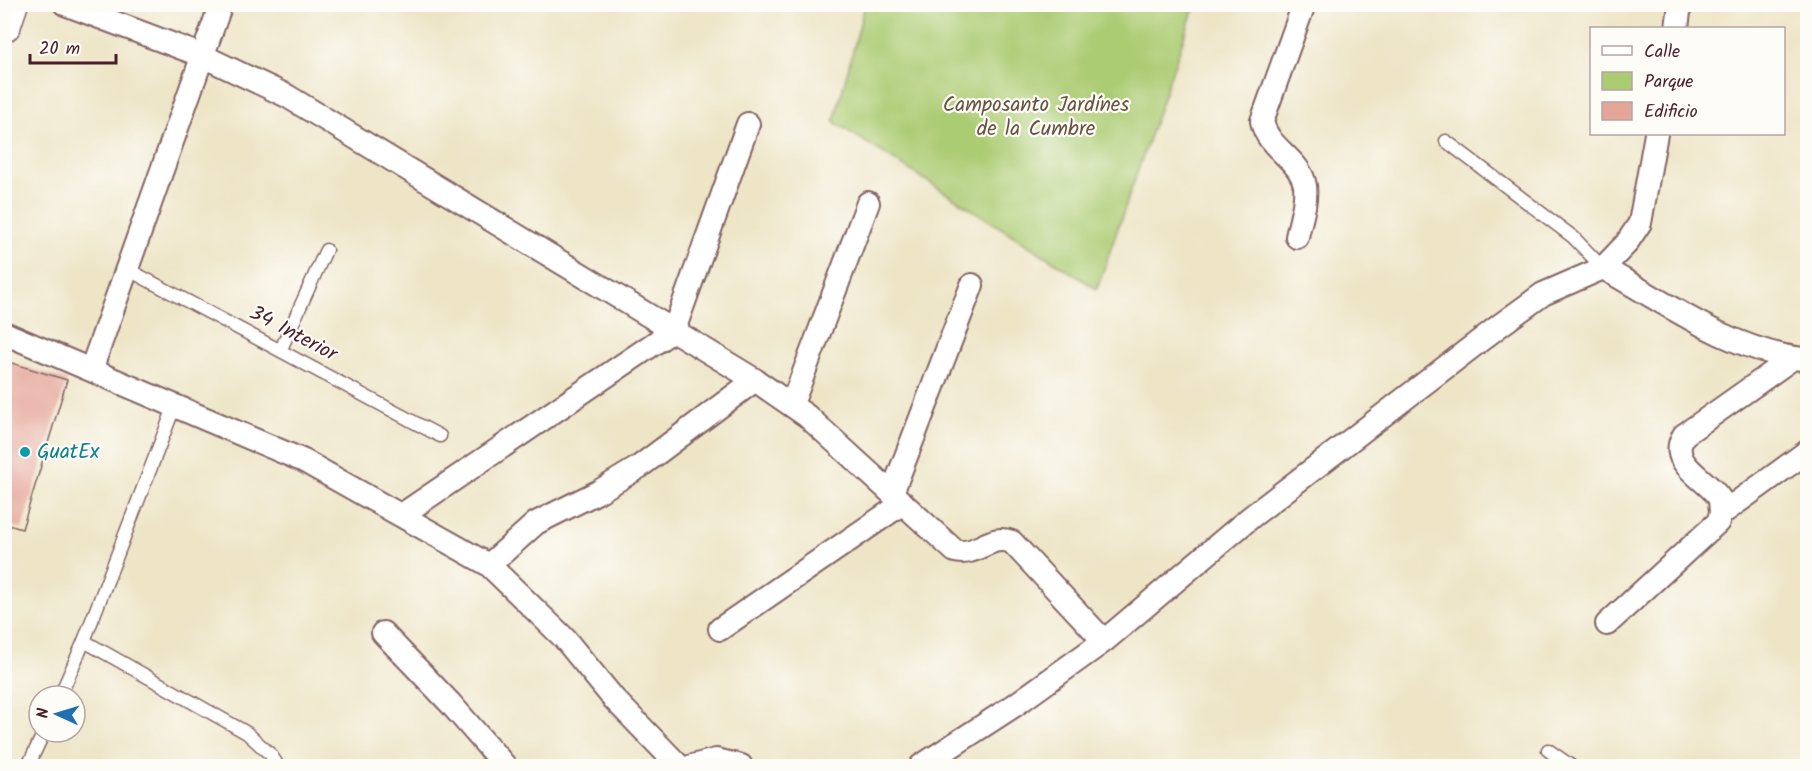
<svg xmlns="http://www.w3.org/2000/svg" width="1812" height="771" font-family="Kalam,sans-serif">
<rect width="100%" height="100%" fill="#fdfcf7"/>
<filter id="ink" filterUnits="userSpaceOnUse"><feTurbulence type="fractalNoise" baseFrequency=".0167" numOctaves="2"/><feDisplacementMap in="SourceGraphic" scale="12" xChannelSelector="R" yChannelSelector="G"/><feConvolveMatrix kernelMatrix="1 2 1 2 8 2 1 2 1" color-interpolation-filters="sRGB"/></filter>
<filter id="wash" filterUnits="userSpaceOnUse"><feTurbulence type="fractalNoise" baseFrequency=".008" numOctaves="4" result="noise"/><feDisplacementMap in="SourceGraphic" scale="24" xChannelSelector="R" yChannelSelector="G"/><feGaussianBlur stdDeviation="1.35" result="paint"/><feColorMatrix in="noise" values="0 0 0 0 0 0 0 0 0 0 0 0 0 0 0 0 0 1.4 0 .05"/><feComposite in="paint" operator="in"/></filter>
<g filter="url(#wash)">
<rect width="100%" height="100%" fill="#eee5c7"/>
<!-- green -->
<path fill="#accc73" stroke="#7b764f" stroke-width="1.5" d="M865,5H1195L1097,289L834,122Z"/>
<g id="blocks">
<!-- building -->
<path fill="#e5a69a" d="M5,361L67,380L22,529L5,524Z"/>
</g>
</g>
<g filter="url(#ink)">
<use href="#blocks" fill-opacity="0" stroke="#836462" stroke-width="1.5"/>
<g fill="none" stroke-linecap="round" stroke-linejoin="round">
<!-- lane casing -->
<g stroke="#836462" stroke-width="15">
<path id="lane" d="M1446,141L1573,237L1603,268
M127,269L440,436
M281,349L326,250
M84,641L247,733L271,755L278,766
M60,696L84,641L175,405
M1548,750L1571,766
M28,766L44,732"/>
</g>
<!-- street casing -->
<g stroke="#836462" stroke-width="26">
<path id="street" d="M65,4L203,56L287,96L755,380L807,416L955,551C977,557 990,533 1012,542L1104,641
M1677,28L1680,4
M1297,237C1300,221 1307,203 1305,186C1301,159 1267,149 1262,121L1304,4
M1603,268C1666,303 1729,350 1802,359
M4,333L304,461L489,565L564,638L614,699L679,766
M91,370L221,4
M792,404L868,203
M892,493L972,285
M403,514L674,330L748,124
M1721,514L1808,451
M489,565L536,523L598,492L639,467L755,380
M1607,624L1718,522L1721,514L1720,499C1707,478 1666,464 1684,435L1793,358
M720,629L903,503
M383,633L450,703L505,766
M692,766L716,760L741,766
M921,766L1015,705L1104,641L1251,517L1499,326L1543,294L1603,268L1626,244L1640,223L1656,134"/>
</g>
<!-- highway casing -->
<g stroke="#836462" stroke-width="36">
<path id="highway" d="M4,25L11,4"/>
</g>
<!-- lane -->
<use href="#lane" stroke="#fff" stroke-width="12"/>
<!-- street -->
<use href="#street" stroke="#fff" stroke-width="22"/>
<!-- highway -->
<use href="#highway" stroke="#fff" stroke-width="33"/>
</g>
</g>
<!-- markers -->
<circle fill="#0f9aa8" stroke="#fdfcf7" stroke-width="2" cx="25" cy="452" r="6"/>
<g text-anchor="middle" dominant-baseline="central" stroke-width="4.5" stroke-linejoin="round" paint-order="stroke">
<!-- park labels -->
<g font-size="21" fill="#675341" stroke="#fdfcf7">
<text x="1036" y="105">Camposanto Jardínes<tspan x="1036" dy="24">de la Cumbre</tspan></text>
</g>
<!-- street labels -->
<g font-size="21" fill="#4a1f2b" stroke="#fdfcf7">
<text transform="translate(293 334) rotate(28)">34 Interior</text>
</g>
<!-- culture labels -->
<g font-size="21" fill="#0d838f" stroke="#fdfcf7" text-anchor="start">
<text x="37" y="452">GuatEx</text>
</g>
</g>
<!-- margin -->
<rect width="1812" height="771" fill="none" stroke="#fdfcf7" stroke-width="24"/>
<!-- legend -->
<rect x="1590" y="27" width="195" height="108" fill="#fdfcf7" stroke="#b5a4a5" stroke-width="1.5"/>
<rect x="1602" y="46" width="30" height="9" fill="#ffffff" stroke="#b5a4a5" stroke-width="1.5"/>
<text x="1644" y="57" font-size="18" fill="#4a1f2b">Calle</text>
<rect x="1602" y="72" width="30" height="18" fill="#accc73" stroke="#b5a4a5" stroke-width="1.5"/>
<text x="1644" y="87" font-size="18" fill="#4a1f2b">Parque</text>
<rect x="1602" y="102" width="30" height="18" fill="#e5a69a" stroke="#b5a4a5" stroke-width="1.5"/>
<text x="1644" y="117" font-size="18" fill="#4a1f2b">Edificio</text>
<!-- north arrow -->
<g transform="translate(57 714) rotate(274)"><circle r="28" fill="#fdfcf7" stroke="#b5a4a5" stroke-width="1.5"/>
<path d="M0-4.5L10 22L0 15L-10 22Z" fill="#1f6fb2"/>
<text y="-9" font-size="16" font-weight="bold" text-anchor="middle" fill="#4a1f2b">N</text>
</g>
<!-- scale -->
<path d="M30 54v9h86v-9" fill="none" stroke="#4a1f2b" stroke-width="3"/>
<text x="39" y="54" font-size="18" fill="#4a1f2b" stroke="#fdfcf7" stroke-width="4.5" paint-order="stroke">20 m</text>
</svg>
